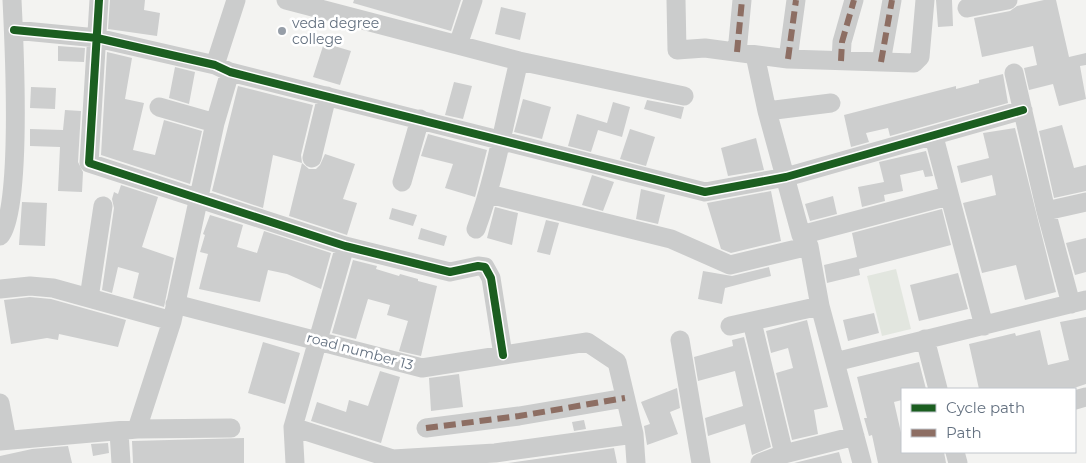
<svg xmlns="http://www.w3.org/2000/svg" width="1086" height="463" font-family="Montserrat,sans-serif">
<rect width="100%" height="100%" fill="#f3f3f1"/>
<!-- green -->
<path fill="#e2e6df" d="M896,269L911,329L882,336L867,276Z"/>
<!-- building -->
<path fill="#cdcece" d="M110,0H145L144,10L160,13L157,36L108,29Z
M354,0H461L451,31L353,3Z
M936,0H952L953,26L938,27Z
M1044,0H1056L1069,57L1086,53V65L1080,66L1086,99L1059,106L1053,84L1029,90L1024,68L1037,65L1033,46L982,57L974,18L1010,11L1017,6Z
M501,7L526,13L520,40L495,34Z
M324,43L351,51L340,85L313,77Z
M58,46L85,48L84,62L58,61Z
M107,52L132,58L125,99L144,103L133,150L155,155L164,120L202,131L190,184L101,155Z
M175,67L195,72L189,104L169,98Z
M1003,74L1008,103L890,136L888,128L866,133L869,142L851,147L844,115L956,86V89L979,83V80Z
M454,82L472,86L463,119L445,115Z
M238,86L313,105L301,155L302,163L273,155L263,208L212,191Z
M31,87L56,88L55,109L30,108Z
M523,99L551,107L542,139L514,132Z
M647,100L684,107L681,119L644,109Z
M613,102L630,107L622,137L598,130L591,152L568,146L577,114L607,123Z
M65,110L81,111L78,162L83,172L82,192L58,191L60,147L30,146V129L63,130Z
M1062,125L1074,168L1086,165V191L1054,198L1039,131Z
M1015,128L1056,292L1025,300L1016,265L982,273L963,203L996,195L992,175L961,183L957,166L989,158L983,133Z
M630,129L655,137L646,166L620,159Z
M428,134L487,150L475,197L445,188L453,164L421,156Z
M756,138L764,170L728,176L721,148Z
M926,151L933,176L925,177L923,170L900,175L903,191L884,195L885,201L862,207L858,187L884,182L879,162Z
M325,154L355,164L343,199L357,203L347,235L289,216L302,163L309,169H316L320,165Z
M592,175L614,182L603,211L582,205Z
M121,185L158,197L142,247L174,258L164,307L133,298L139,273L118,267L112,293L102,290L114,208L112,199L114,192L118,194Z
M641,189L665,195L658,224L636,219Z
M771,191L781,241L731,253L721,249L707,203Z
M833,196L837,214L810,221L805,204Z
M22,202L47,203L45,246L19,245Z
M495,207L518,213L512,245L487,238Z
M392,208L417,215L413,226L389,219Z
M942,209L951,245L859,269L860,275L827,283L824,265L857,257L852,233Z
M210,215L243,225L237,247L257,253L264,231L331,253L321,289L287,274L268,270L260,302L199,289L208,254L200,252L205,235L203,234Z
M546,220L559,223L550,255L537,252Z
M421,228L447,236L444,246L418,239Z
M1086,238V272L1075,275L1066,243Z
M353,260L377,266L376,269L399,276L400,274L418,279V281L437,286L421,356L399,351L408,321L387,315L390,305L368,299L356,339L332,333Z
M769,267L771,276L725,288L722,304L698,299L703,271L732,276Z
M958,273L968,309L919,321L910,285Z
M30,297L51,299L126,320L118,347L59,334L58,340L47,338L11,344L4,300Z
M874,313L879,333L848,341L843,320Z
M1086,317V384L1071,389H979L969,344L1015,333L1016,336L1040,330L1048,365L1069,360L1060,322Z
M807,320L828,407L814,410L818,434L792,440L776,373L793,368L788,348L771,353L766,331Z
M744,337L771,447L752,455L745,424L708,436L705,418L743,406L735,371L698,381L694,357L733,346L732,340Z
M263,342L300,353L285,404L248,393Z
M919,362L926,389H902V400L894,402L902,437V452H944L946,463H878L872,435L869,436L864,418H867L857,377Z
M380,371L400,377L381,443L311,421L317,402L346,412L349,400L368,406Z
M459,374L463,407L431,411L429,378Z
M677,388L680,408L670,412L678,434L647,445L644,426L650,424L641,402Z
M584,420L586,429L574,431L572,422Z
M244,438V463H133L132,441Z
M108,443L109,453L93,456L91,444Z
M68,446L72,463H0V456L32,449Z
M614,448L617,463H508Z
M839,452L842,463H794Z"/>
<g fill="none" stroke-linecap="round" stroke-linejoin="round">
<!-- minor -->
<path stroke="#cbcccc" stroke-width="19" d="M99,0L89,163L345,246L450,272L478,266L485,267L491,278L503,355
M286,0L519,61L684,96
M676,0L677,50L705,48L788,59L914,63L920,57L925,0
M967,8L1008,0
M14,30L97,38L215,65L230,72L705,192L786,177L1023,110
M458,45L473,0
M737,52L742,0
M755,55L767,111L801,235L809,246L820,306L862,463
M788,59L796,0
M841,61L842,42L854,0
M881,62L892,0
M215,65L236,0
M1014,73L1046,211L1071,304
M159,107L215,123
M767,111L831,103
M934,137L984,326
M312,158L327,96
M402,182L420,119
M489,194L671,239L730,265L809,246
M1046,211L1086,202
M476,229C496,175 505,117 519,61
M801,235L948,196
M0,236C23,212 14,40 12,0
M0,289L30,286L53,288L172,321
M89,298L103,206
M175,304L422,368L587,342L617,362L634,434L636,463
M752,322L784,454
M730,326L820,306
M925,339L938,389
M680,340L701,463
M835,362L1086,300
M1075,400L1086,397
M0,403L7,440
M293,427L393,459L495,453L634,434
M426,428L519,416L625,398
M137,429L172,321L215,123L230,72
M119,432L121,463
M0,441L137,429L231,428
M955,452L958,463
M295,463L293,427L345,246
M760,463L784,454L855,436"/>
<!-- quiet -->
<path stroke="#8d6e63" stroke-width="6" stroke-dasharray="12 6" stroke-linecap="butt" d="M737,52L742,0
M788,59L796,0
M841,61L842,42L854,0
M881,62L892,0
M426,428L519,416L625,398"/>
<!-- cycleway casing -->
<g stroke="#fff" stroke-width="11">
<path id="cycleway" d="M99,0L89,163L345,246L450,272L478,266L485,267L491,278L503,355
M14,30L97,38L215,65L230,72L705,192L786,177L1023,110"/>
</g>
<!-- cycleway -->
<use href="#cycleway" stroke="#1b5e20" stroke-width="8"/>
</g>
<!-- markers -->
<circle fill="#969ea8" stroke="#fff" stroke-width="2" cx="282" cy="31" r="5"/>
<g text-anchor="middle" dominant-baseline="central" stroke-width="5" stroke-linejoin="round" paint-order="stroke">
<!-- poi labels -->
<g font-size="14" fill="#647180" stroke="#fff" text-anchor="start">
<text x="292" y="23">veda degree<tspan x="292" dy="16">college</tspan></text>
</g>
<!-- street labels -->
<g font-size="14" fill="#647180" stroke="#fff">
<text transform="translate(360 351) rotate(15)">road number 13</text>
</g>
</g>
<!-- legend -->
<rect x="901" y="388" width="175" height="65" fill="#ffffff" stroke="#c1c6cc"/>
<rect x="911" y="404" width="25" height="8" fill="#1b5e20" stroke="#c1c6cc"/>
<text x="946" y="413" font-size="15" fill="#647180">Cycle path</text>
<rect x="911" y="429" width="25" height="8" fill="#8d6e63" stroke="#c1c6cc"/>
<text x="946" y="438" font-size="15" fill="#647180">Path</text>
</svg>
